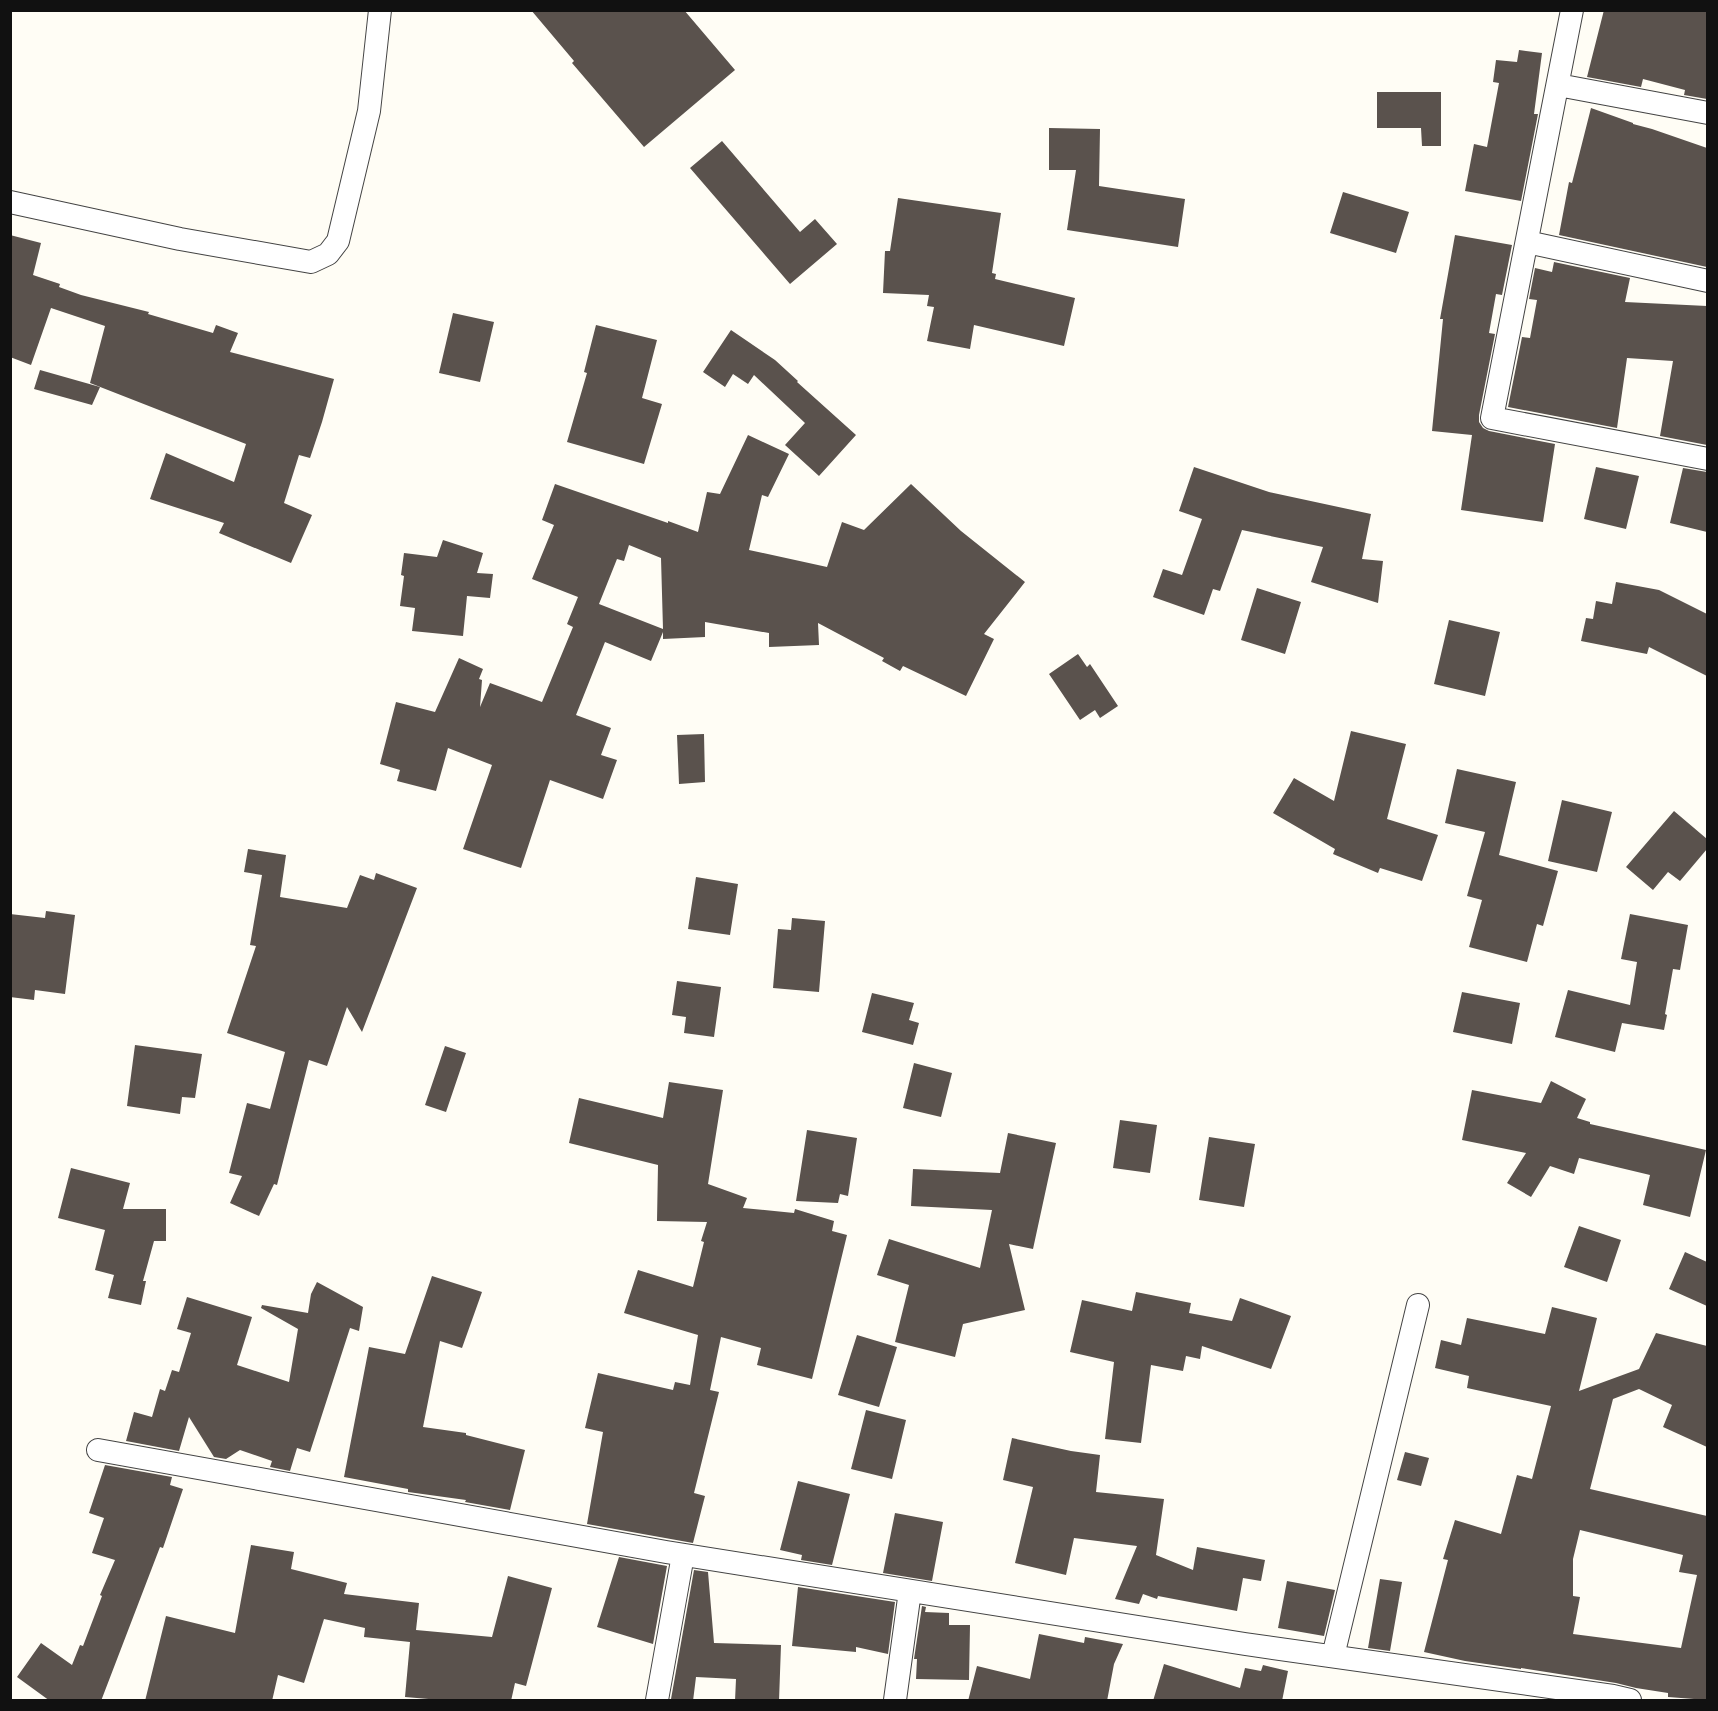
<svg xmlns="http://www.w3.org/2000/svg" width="1718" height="1711" font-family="'Crimson Pro',serif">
<rect width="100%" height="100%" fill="#fffdf5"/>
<!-- building -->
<path fill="#5a524d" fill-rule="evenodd" d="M531,10H684L735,70L644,147L572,63L574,61Z
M1604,10H1707V99L1684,95L1685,90L1643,79L1641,87L1587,77Z
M1519,50L1542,53L1534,114H1538L1521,201L1465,191L1474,144L1487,147L1499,83L1493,82L1496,60L1517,62Z
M1377,92H1441V146H1422L1421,128H1377Z
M1591,108L1633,123V124L1652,129L1707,148V267L1559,235L1569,182L1572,183Z
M1049,128L1100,129L1099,186L1185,199L1178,247L1067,230L1076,170H1049Z
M722,141L800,232L815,219L837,244L790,284L690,168Z
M1343,192L1409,212L1396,253L1330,233Z
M898,198L1001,213L992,273L996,274L995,279L1075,298L1064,346L974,325L970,349L927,341L934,307L927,306L929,295L883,293L885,251H890Z
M10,235L41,243L33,275L60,284L59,287L81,295L149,312L148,314L213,333L216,325L238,333L230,352L334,379L322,422L310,458L299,455L284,503L312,515L291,563L219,533L224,523L150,499L166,453L234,482L246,444L90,383L105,326L51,308L31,365L10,357Z
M1455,235L1512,245L1502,295L1496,294L1489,333L1495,334L1479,415V422L1483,428L1489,431L1555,444L1543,522L1461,510L1472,435L1432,431L1443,319H1440Z
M1554,262L1630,278L1625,302L1707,306V445L1660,436L1673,361L1627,358L1617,428L1508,407L1522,337L1530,338L1537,300L1529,299L1535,268L1552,272Z
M453,313L494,322L480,382L439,373Z
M596,325L657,340L642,398L662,404L644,464L567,442L587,373L584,372Z
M731,330L775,360L798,381L797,382L856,435L819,476L785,445L805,423L754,375L748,384L733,374L725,387L703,372Z
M40,370L100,387L92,405L34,389Z
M748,435L789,454L768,497L762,495L749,550L827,567L842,522L864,530L911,484L961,531L1025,582L984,634L994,639L966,696L903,666L900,671L882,661L884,658L818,623L819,645L769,647V633L705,622V637L663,639V632L651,661L605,642L576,715L611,728L601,755L617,760L603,799L550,780L521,868L463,849L492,765L448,748L436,791L397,781L400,770L380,764L396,702L435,712L459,658L483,669L479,679L482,680L480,707L490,683L542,702L573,627L567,624L578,597L532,579L554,525L542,520L555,484L668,523V521L698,532L707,492L720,494ZM629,545L661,558L663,629L599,604L617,559L624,561Z
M1194,467L1269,492L1371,514L1362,559L1383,561L1378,603L1311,582L1323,547L1242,530L1220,591L1213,589L1204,615L1153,597L1163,569L1182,575L1202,519L1179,511Z
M1596,467L1639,476L1626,529L1584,519Z
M1683,468L1707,472V532L1670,523Z
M443,540L483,553L477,573L493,574L490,598L467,596L463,636L412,631L415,608L400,606L404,576L401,575L404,553L437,557Z
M1616,582L1659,590L1707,614V676L1649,647L1647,654L1581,641L1586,618L1593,619L1596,601L1612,604Z
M1257,588L1301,602L1285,654L1241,640Z
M1449,620L1500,632L1485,696L1434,684Z
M1078,654L1087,667L1090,664L1118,706L1100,718L1095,710L1080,720L1049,674Z
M1351,731L1406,744L1387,819L1438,835L1422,881L1380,868L1378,873L1333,854L1335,849L1273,813L1294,778L1334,801Z
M704,734L705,782L679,784L677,735Z
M1457,769L1516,782L1499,855L1558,871L1543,926L1537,924L1527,962L1469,947L1482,900L1467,896L1485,832L1445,823Z
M1562,800L1612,812L1597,872L1548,861Z
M1674,811L1707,839V849L1680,881L1668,872L1653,890L1626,867Z
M248,849L286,855L280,897L347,908L360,875L374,880L376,873L417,888L362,1032L347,1007L327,1066L309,1060L277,1185L274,1184L259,1216L230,1203L242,1176L229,1173L247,1103L270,1109L285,1052L227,1033L256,946L250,945L262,875L244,872Z
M696,877L738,884L730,935L688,929Z
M46,911L75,915L65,994L35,990L34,1000L10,997V914L45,918Z
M1630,914L1688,925L1680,970L1673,969L1665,1014L1667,1015L1664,1030L1622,1023L1615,1052L1555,1037L1568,990L1630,1005L1637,962L1621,959Z
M792,918L825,921L819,992L773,988L778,929L791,930Z
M677,981L721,987L714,1037L684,1033L686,1017L672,1015Z
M1462,992L1520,1003L1512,1044L1453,1032Z
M872,993L914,1003L909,1020L919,1023L913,1045L862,1032Z
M135,1045L202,1054L195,1098L182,1097L180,1114L127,1106Z
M445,1046L466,1053L446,1112L425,1105Z
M914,1063L952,1073L941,1117L903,1108Z
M1551,1081L1586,1099L1577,1118L1590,1122V1124L1706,1150L1690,1217L1643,1205L1650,1175L1579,1158L1574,1174L1550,1166L1531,1197L1507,1183L1526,1153L1462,1140L1472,1090L1541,1103Z
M669,1082L723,1090L708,1184L747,1198L743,1208L794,1213L795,1209L834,1221L832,1231L847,1235L812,1379L757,1365L761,1348L721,1337L710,1390L719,1392L694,1493L705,1496L693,1543L587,1524L603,1432L585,1428L598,1373L673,1390L675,1382L690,1385L698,1335L624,1313L638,1270L693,1287L704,1242L701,1241L707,1222L657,1221L658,1165L569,1143L579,1098L663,1118Z
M1120,1120L1157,1125L1150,1173L1113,1168Z
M807,1130L857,1138L848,1196L840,1194L838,1203L796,1201Z
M1008,1133L1056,1143L1033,1249L1009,1244L1025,1310L963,1324L955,1357L895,1342L909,1285L877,1275L889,1239L980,1268L992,1210L911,1206L913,1169L1000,1173Z
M1209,1137L1255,1144L1244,1207L1199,1200Z
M71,1168L130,1183L123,1209H166V1241H154L143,1281H146L141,1305L108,1298L114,1275L95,1270L105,1230L58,1218Z
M1579,1226L1621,1240L1607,1282L1564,1267Z
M1685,1252L1707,1262V1306L1669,1289Z
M432,1276L482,1292L462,1348L440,1341L423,1427L466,1433V1435L525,1450L510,1510L465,1502L466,1500L408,1492V1489L344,1477L369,1347L405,1354Z
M317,1282L363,1307L359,1331L350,1328L310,1452L297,1448L290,1471L270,1467L272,1461L240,1450L226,1459L214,1457L189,1417L179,1451L126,1441L134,1412L152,1417L160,1389L165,1391L172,1370L179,1372L191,1333L177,1329L187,1297L252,1317L237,1365L289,1382L298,1329L261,1308L262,1305L308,1313L311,1294Z
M1136,1292L1191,1303L1189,1313L1232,1321L1240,1298L1291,1316L1271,1369L1202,1346L1200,1359L1186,1356L1183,1371L1151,1365L1141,1443L1105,1439L1114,1362L1070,1352L1082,1300L1132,1311Z
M1552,1307L1597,1318L1579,1391L1639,1369L1656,1333L1707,1346V1447L1663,1427L1672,1405L1639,1389L1613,1399L1590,1489L1707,1516V1700L1668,1697V1693L1636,1688L1616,1683L1521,1668V1669L1465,1661L1424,1652L1448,1560L1443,1559L1455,1520L1501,1534L1517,1475L1532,1479L1551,1406L1467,1388L1469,1376L1435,1368L1441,1340L1461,1345L1467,1318L1545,1334ZM1580,1530L1683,1555L1679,1572L1697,1575L1681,1648L1573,1634L1580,1597L1573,1596V1559Z
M857,1335L897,1347L879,1407L838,1395Z
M866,1410L906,1420L892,1479L851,1469Z
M1012,1438L1071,1451L1100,1455L1096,1492L1164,1499L1156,1555L1193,1570L1197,1547L1265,1560L1261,1581L1243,1578L1237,1611L1158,1596L1157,1599L1143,1594L1139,1604L1115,1599L1137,1546L1074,1538L1066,1575L1015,1563L1033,1487L1003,1480Z
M1405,1452L1429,1458L1421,1486L1397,1480Z
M105,1465L172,1477L170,1485L183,1489L163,1548L160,1547L101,1701H50L17,1677L41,1643L72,1665L80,1645L83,1646L102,1596L100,1595L115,1560L92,1553L104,1518L89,1513Z
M798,1481L850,1494L832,1565L801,1560L802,1555L780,1550Z
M895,1513L943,1522L932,1581L883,1573Z
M251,1545L294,1552L291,1569L347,1583L344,1594L419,1603L416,1630L492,1637L508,1576L552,1588L526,1686L515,1683L511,1701H452L405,1697L410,1642L364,1637L365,1628L324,1619L304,1683L278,1675L272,1701H145L166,1616L235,1633Z
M619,1557L667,1566L653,1644L597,1627Z
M694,1570L708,1572L714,1643L781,1645L779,1701H735L736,1679L696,1677L693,1701L671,1699Z
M1380,1579L1402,1582L1390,1651L1368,1648Z
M1287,1581L1335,1590L1324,1636L1278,1628Z
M798,1587L895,1602L888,1654L856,1647V1652L792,1646Z
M922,1606L926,1607L925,1612L949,1613V1625H970L969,1680L916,1679L917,1659H914Z
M1039,1634L1084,1643L1085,1637L1123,1644L1114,1664L1107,1701H968L977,1666L1030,1679Z
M1164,1664L1240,1688L1245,1668L1261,1671L1263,1665L1288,1671L1282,1701H1153Z"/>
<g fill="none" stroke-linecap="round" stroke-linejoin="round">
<!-- minor casing -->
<g stroke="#444" stroke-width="24">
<path id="minor" d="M1572,10L1492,418L1708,459
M1558,85L1708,113
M10,202L180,239L311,262L328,254L338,241L369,111L380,10
M1527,242L1708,281
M98,1450L666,1552L1245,1644L1613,1696L1630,1700
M1333,1656L1418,1305
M657,1700L683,1555
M895,1700L910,1591"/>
</g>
<!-- minor -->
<use href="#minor" stroke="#fff" stroke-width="22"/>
</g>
<!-- border -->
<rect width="1718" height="1711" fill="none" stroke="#111111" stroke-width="24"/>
</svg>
